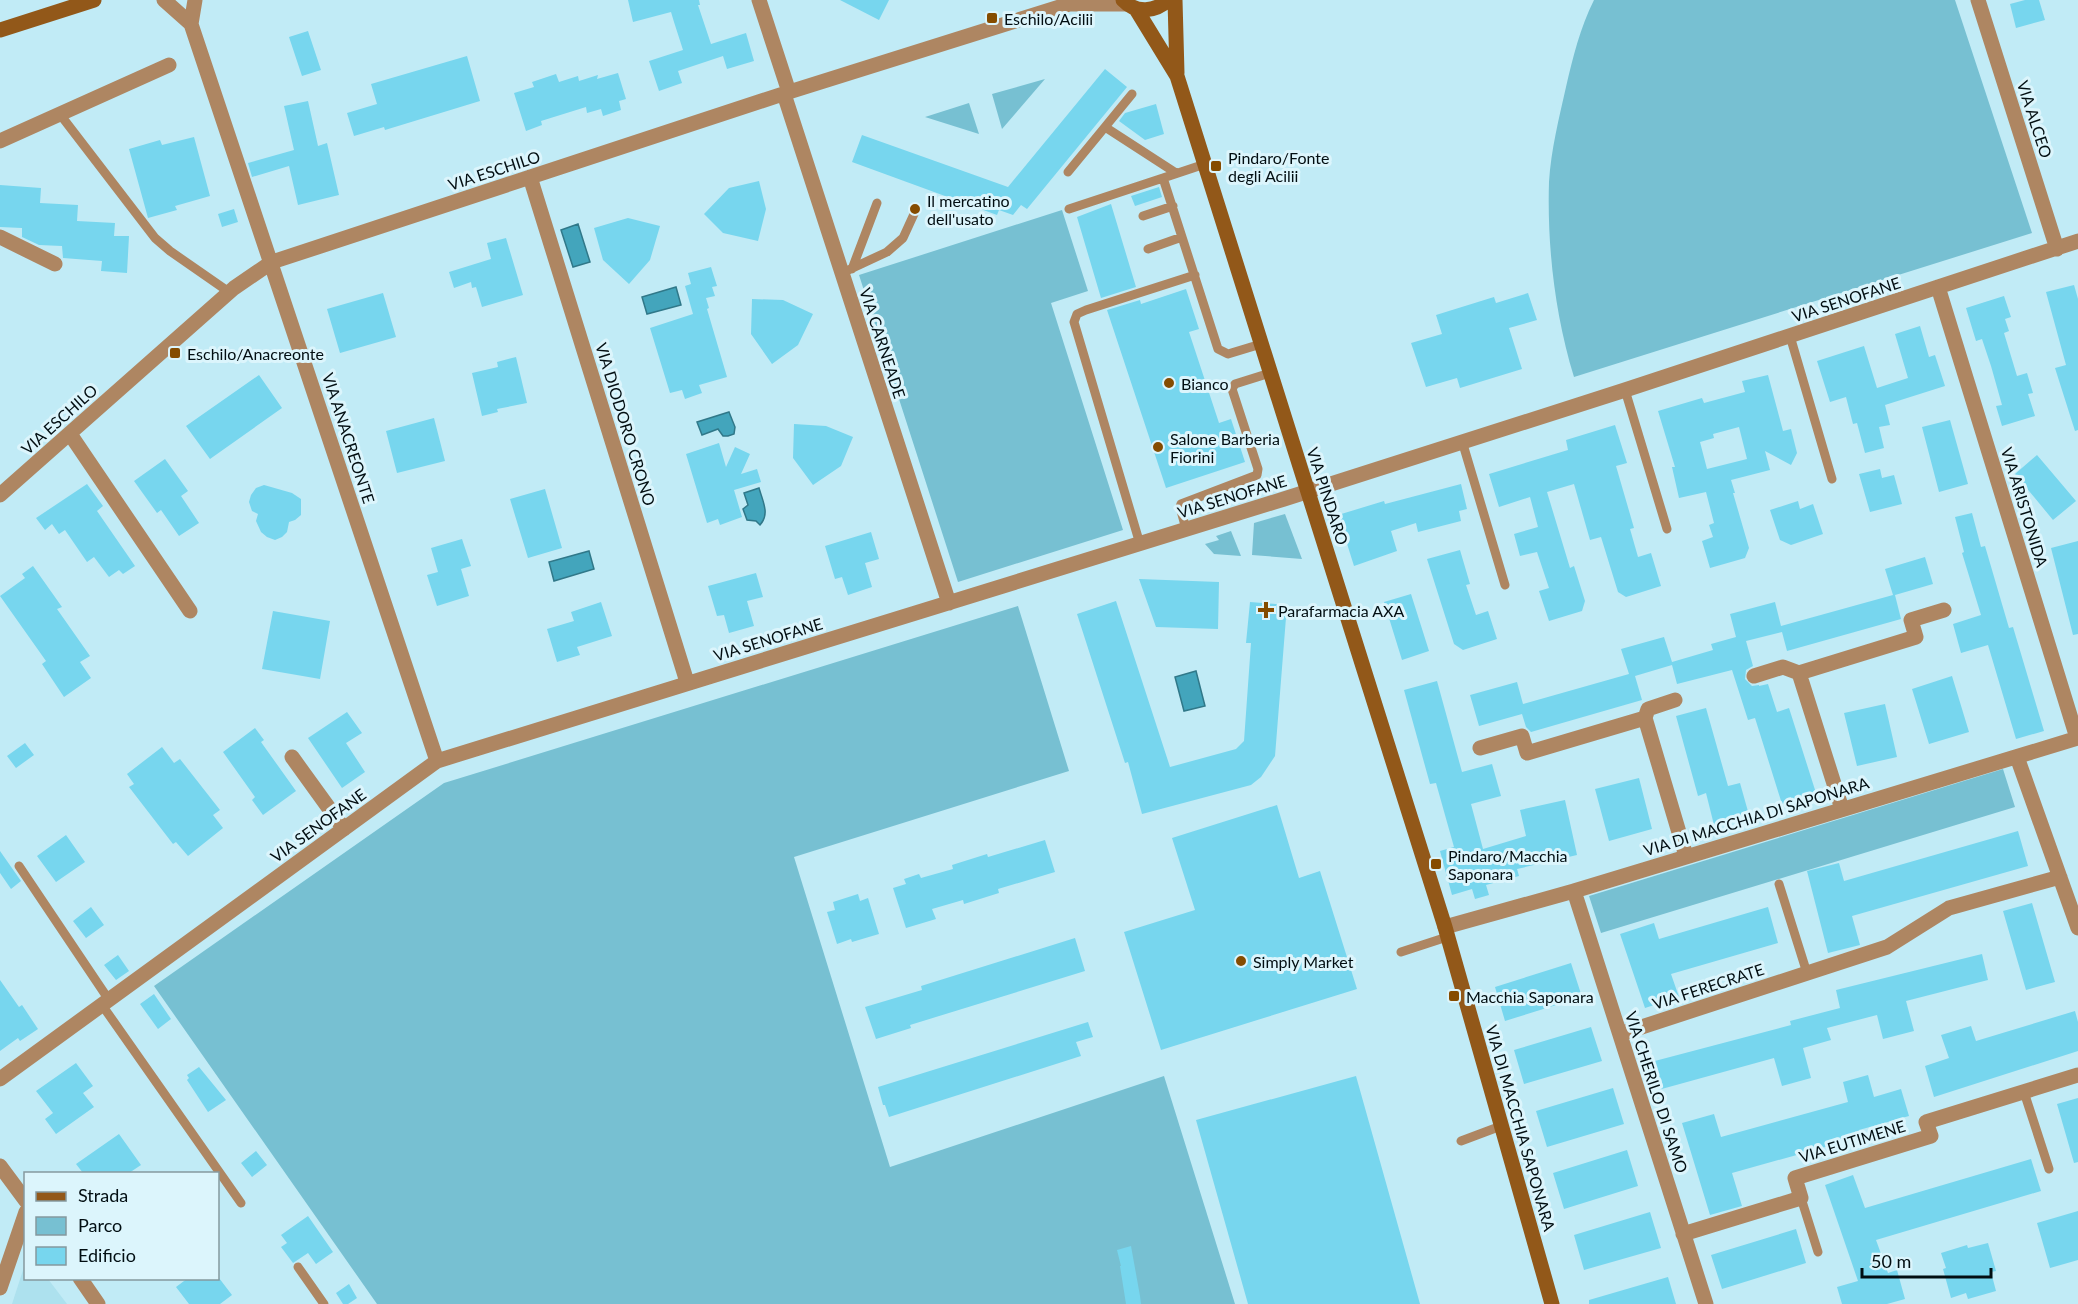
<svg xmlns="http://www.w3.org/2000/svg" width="2078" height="1304" font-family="Lato,sans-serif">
<rect width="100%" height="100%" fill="#c1ebf6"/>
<!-- built -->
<path fill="#ade1ee" d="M25,1264L26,1278L48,1279L67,1304H12Z"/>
<!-- green -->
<path fill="#77c0d2" d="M1594,0H1955L2032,233L1574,377C1555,315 1547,247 1549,182C1551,150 1559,118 1566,87C1573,57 1580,28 1594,0Z
M1045,79L1002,129L992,94Z
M969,103L979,134L925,117Z
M1062,210L1088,291L1051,303L1123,530L958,582L859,275Z
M1285,514L1302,559L1252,555L1254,523Z
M1231,531L1241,556L1214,554L1205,544L1219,540L1216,536Z
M1018,606L1069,771L794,857L890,1167L1164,1076L1235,1304H377L154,986L444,783Z
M2003,769L2015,807L1601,933L1589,896Z"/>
<!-- water -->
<path fill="#43a5bc" stroke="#307889" stroke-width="1.5" d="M578,224L590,262L573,267L561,230Z
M676,287L681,305L647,314L642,297Z
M729,412L735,427L734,434L728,436H723L718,429L702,435L697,422Z
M759,488C763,502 770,514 760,525L756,521L747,520L743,509L748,505L744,493Z
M589,551L594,569L554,581L549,562Z
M1196,671L1205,706L1184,711L1175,677Z"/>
<!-- building -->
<path fill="#77d6ee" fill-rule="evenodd" d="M628,0H699L700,5H698L711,44L746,33L754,61L727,69L723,56L678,71L682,83L659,91L649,61L683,50L674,22L671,12L633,22Z
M840,0H889L879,20Z
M2025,0H2039L2045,20L2016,28L2010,4Z
M308,31L321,70L302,76L289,37Z
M467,56L480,101L385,130L384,127L354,136L347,113L377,104L371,84Z
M1105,69L1127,87L1027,209L1021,205L1013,215L999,210L997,215L852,162L862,135L1008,187Z
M618,73L626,99L619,101L621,110L603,116L601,109L587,113L586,107L541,121L542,125L526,131L514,93L534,87L532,82L556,74L559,82L578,76L579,81L598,75L597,79Z
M308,101L318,146L327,143L339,195L298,205L289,166L252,177L248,163L294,150L284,106Z
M1156,104L1164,134L1145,140L1119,121L1125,113Z
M194,137L210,196L175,206L177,210L148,218L129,149L160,140L162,145Z
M759,181L766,209L758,241L723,233L704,214L729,188Z
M0,185L41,188L40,203L78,205L77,221L115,223L114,236H129L127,273L101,271L102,261L63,258L62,246L39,245L22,237V228L0,227Z
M1159,187L1162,197L1135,206L1131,196Z
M1111,204L1136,287L1101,298L1077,217Z
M234,209L238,222L222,227L218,214Z
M628,218L660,226L650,260L629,284L603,260L594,228Z
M506,238L523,295L482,307L476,287L472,288L471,282L454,288L449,272L491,259L487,243Z
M711,267L717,286L712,287L715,296L706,298L709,308L707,309L727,377L699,385L702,393L685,399L682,390L670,393L650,328L693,314L685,286L691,284L688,273Z
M2074,285L2078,299V430L2075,431L2055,368L2066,365L2046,292Z
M1186,289L1199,329L1189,332L1219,423L1231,419L1245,462L1166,488L1107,310L1140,300L1141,304Z
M383,293L396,337L340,353L327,309Z
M1528,293L1537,320L1509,328L1522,369L1460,388L1457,378L1426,387L1411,343L1442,334L1436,315L1494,297L1496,303Z
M2004,296L2011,317L2005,319L2009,331L2004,333L2017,376L2027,373L2033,393L2028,394L2035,416L2002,426L1996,406L2002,405L1991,366L1982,339L1976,341L1966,308Z
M752,299L783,300L813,314L798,345L772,364L751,334Z
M1920,326L1929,357L1935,355L1945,386L1885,405L1890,425L1879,427L1884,448L1865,453L1857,423L1853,424L1846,397L1830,402L1817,361L1864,346L1877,388L1908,378L1895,334Z
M516,357L527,403L497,409L498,412L482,416L472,373L498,367L497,362Z
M259,375L282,408L210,459L186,426Z
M1768,375L1783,431L1791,429L1797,453L1791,465L1765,451L1770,470L1731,480L1735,493H1733L1749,548L1745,558L1710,568L1702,541L1713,537L1709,525L1714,523L1706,492L1679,498L1672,467H1675L1658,411L1702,398L1704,403L1745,392L1742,381ZM1739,427L1747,459L1707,469L1700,442L1714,438L1713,434Z
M434,418L445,461L397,473L386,431Z
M1950,420L1968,484L1939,492L1922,427Z
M794,424L826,426L853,437L841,466L813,485L793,458Z
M1615,425L1627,463L1616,466L1634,528L1630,529L1638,557L1651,553L1661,586L1626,597L1618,592L1601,537L1590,540L1574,484L1547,492L1570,568L1574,566L1585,601L1582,611L1549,621L1539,591L1549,588L1537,552L1520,556L1514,534L1538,527L1530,497L1499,507L1489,474L1568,450L1566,440Z
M719,443L726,467L735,447L750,454L741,474L757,469L761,482L734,490L742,517L720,525L718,519L707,523L686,454Z
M2037,455L2076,501L2053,520L2015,474Z
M165,459L188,491L181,496L199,523L179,536L161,510L157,513L134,481Z
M1880,469L1882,478L1894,475L1902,504L1870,512L1859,474Z
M87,484L103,506L97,511L135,566L123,574L119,570L109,577L94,557L87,562L65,530L59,534L52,524L45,530L36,518Z
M1461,484L1467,509L1459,511L1461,521L1418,532L1416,523L1391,531L1397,551L1354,566L1338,515L1384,501L1385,504Z
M264,485L292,493L301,499V515L295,520L289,522L287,532L282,537L275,540L267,537L261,532L256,521L258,514L252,511L249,502L251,495L256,488Z
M545,489L562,548L528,558L510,499Z
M1798,501L1800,509L1813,504L1823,534L1791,545L1780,540L1770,510Z
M1972,513L1981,547L1985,546L2009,628L2013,627L2044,731L2016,739L1988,645L1961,653L1953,624L1981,615L1962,553L1964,552L1955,517Z
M871,532L879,559L865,563L872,587L848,595L842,577L835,579L825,546Z
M462,539L471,566L461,569L469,596L437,606L427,575L438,572L431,548Z
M2078,541V634L2073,635L2051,548Z
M1460,550L1470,584L1466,585L1476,615L1488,611L1497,639L1463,650L1454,644L1427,559Z
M1925,557L1933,584L1895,595L1901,619L1787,651L1782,632L1746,641L1753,666L1746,670L1745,679L1752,686L1759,685V686L1768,684L1777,712L1789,708L1816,793L1782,804L1755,718L1748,720L1732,670L1677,684L1672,665L1635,676L1642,700L1531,732L1526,727L1522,714L1479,726L1470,695L1517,682L1523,704L1629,674L1621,649L1664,637L1672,662L1713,650L1711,644L1736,637L1730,614L1775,602L1781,626L1893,595L1885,569Z
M33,566L62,607L57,609L90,656L80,662L91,678L64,697L42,664L46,661L0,596L25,578L22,574Z
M756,573L763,597L747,601L754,626L729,633L724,615L717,616L708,586Z
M1139,579L1219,582L1218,629L1156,627Z
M1411,594L1429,651L1402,660L1384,602Z
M1116,601L1170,767L1236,749L1244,741L1251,643H1246L1250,602L1287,605L1275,756L1261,777L1251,785L1142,814L1128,762L1125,763L1077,614Z
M601,602L612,636L577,647L580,655L557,662L547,629L574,621L571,612Z
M273,611L330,621L320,679L262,669Z
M1952,676L1969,732L1929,744L1912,689Z
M1437,681L1462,772L1492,764L1501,796L1471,804L1483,849L1526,836L1520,810L1565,800L1577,855L1517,869L1519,876L1486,885L1489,895L1475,899L1472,889L1452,895L1440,851L1454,847L1436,783L1430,784L1404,690Z
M1885,704L1897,757L1857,766L1844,713Z
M1706,708L1728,786L1740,783L1749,815L1714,825L1706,793L1698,796L1676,716Z
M347,712L362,733L346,743L365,772L342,788L308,738Z
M255,728L264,740L261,742L296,791L263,815L252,800L255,797L223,752Z
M25,743L34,755L16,768L7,756Z
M162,747L174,763L180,759L220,810L213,815L223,828L188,856L176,842L173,844L129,787L134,784L127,774Z
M1639,778L1652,829L1609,841L1595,789Z
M1277,805L1299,878L1320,871L1357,989L1161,1050L1124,932L1195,910L1172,838Z
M2018,831L2028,866L1852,916L1860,945L1828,953L1807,871L1839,863L1844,881Z
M66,835L85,862L56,882L37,856Z
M1045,840L1055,872L998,889L999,893L964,904L963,900L932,909L936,919L906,928L893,888L906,884L904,879L919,874L921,878L953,869L952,865L987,854L988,857Z
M0,851L21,881L11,889L0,873Z
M858,894L860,901L868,898L879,934L852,942L851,939L837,944L827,912L835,910L833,902Z
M2032,903L2055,982L2026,990L2003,911Z
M91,907L104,925L86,938L73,921Z
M1768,907L1778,943L1671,974L1679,997L1645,1008L1620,934L1654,923L1659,939Z
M1075,938L1085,971L910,1025L911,1028L876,1039L865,1007L922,990L921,986Z
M1982,954L1988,980L1906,1001L1914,1031L1883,1039L1877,1015L1827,1028L1831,1040L1803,1048L1811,1078L1782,1086L1774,1058L1658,1090L1651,1062L1791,1025L1790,1021L1840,1008L1836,990Z
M118,955L129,971L116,980L104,965Z
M1571,963L1582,997L1505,1021L1495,987Z
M0,980L19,1007L22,1005L38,1029L20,1041L18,1038L0,1051Z
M154,994L171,1019L158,1029L140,1004Z
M2075,1011L2078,1022V1051L1934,1097L1925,1066L1949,1058L1941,1035L1971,1026L1976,1041Z
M1088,1022L1093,1037L1076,1042L1081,1056L889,1117L885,1105H883L878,1087Z
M1591,1027L1602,1061L1524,1084L1514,1050Z
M76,1063L93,1086L83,1093L94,1107L56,1134L45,1119L53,1113L36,1091Z
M199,1067L226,1100L208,1112L187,1080L189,1078L187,1075Z
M1868,1075L1874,1097L1901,1089L1909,1116L1859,1130L1861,1137L1732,1173L1742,1206L1710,1215L1682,1123L1714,1114L1721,1137L1848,1102L1843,1082Z
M1356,1076L1420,1304H1248L1196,1120Z
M1613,1088L1624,1124L1547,1147L1536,1111Z
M2078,1098V1162L2074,1163L2057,1104Z
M119,1134L141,1165L129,1173H83L76,1164Z
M1627,1150L1638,1186L1564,1209L1553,1173Z
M256,1151L267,1165L252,1177L241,1163Z
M2031,1159L2041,1191L1876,1240L1888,1273L1897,1270L1905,1299L1887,1304H1842L1837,1287L1858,1281L1825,1185L1853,1175L1865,1208Z
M2078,1211V1260L2050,1268L2037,1223Z
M1650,1212L1661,1248L1584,1270L1574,1235Z
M308,1216L333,1252L316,1264L308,1253L293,1263L281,1247L287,1243L281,1235Z
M1796,1229L1806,1263L1722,1289L1711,1255Z
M1988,1243L1996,1271L1991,1272L1996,1291L1968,1299L1966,1293L1951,1298L1943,1269L1946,1268L1941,1253L1967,1245L1968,1248Z
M1131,1246L1140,1296L1141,1304H1126L1120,1266H1121L1117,1250Z
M1668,1277L1676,1304H1589V1300Z
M188,1278H219L232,1295L220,1304H189L176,1287Z
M349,1284L357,1298L348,1304H343L336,1293Z"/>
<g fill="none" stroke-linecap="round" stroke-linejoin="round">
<!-- lane -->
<path stroke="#ae8662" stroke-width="9" d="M59,113L155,238L170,251L229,292
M1105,127L1132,94
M1205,164L1163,178L1218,349L1228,354L1261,344
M1068,172L1105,127L1176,173
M1069,209L1163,178
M1143,216L1173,206
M1148,249L1182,237
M852,269L877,203
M842,273L887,252L903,238L914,214
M1790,336L1832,479
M1625,390L1667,529
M1462,441L1505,585
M1186,529L1180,507L1181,504L1257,475L1258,469L1232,389L1235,384L1270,373
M1140,544L1074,322L1077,314L1086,310L1195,275
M19,866L109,1000
M1779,884L1807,973
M1401,952L1447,937
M102,1005L241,1203
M2024,1092L2049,1169
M1461,1141L1501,1126
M1801,1198L1818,1252
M298,1267L324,1304"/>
<!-- street -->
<path stroke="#ae8662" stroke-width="15" d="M164,0L191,24
M195,0L191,24L437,761
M759,0L789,92
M1978,0L2057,249
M784,94L949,603
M0,141L169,65
M530,177L687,682
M0,237L55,264
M1938,287L2077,738
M70,434L190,611
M0,495L234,288L272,262L789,92L1069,4H1127
M1754,676L1783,667L1799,673
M1645,718L1648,709L1675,700
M1480,748L1522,736L1527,753L1645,718L1686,856
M292,757L344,829
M2017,757L2078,928
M1842,809L1799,673L1916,637L1911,620L1944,610
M1574,891L1706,1304
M1445,927L1574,891L2078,738
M1620,1034L1887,947L1949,908L2060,877
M0,1079L437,761L1284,499L1625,390L2078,241
M0,1166L26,1201
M1683,1234L1801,1198L1795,1178L1931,1136L1926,1122L2078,1075
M80,1278L98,1304
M0,1288L26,1212"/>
<!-- secondary -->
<path stroke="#925819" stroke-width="15" d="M1123,0C1136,14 1155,12 1168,0
M1175,0L1177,73
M1136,9L1177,76L1445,927L1552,1304
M0,30L94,0"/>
</g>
<!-- markers -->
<g fill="#854c00" stroke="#dcf5fc" stroke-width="2">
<rect x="986" y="12" width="12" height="12" rx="3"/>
<rect x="1210" y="160" width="12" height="12" rx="3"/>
<circle cx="915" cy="209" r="6"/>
<rect x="169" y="347" width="12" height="12" rx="3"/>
<circle cx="1169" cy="383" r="6"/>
<circle cx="1158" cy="447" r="6"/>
<path d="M1263 601h6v6h6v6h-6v6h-6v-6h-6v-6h6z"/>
<rect x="1430" y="858" width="12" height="12" rx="3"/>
<circle cx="1241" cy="961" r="6"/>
<rect x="1448" y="990" width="12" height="12" rx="3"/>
</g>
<g text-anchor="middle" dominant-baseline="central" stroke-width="6" stroke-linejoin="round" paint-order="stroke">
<!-- poi labels -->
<g font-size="16" fill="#020e12" stroke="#dcf5fc" text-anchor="start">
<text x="1004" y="18">Eschilo/Acilii</text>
<text x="1228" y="157">Pindaro/Fonte<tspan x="1228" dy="18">degli Acilii</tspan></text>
<text x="927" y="200">Il mercatino<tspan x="927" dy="18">dell'usato</tspan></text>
<text x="187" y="353">Eschilo/Anacreonte</text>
<text x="1181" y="383">Bianco</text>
<text x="1170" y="438">Salone Barberia<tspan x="1170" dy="18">Fiorini</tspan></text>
<text x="1278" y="610">Parafarmacia AXA</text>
<text x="1448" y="855">Pindaro/Macchia<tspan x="1448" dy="18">Saponara</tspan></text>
<text x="1253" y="961">Simply Market</text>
<text x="1466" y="996">Macchia Saponara</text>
</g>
<!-- street labels -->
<g font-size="16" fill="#020e12" stroke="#dcf5fc">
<text transform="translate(2035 119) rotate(72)">VIA ALCEO</text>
<text transform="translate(494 170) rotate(-18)">VIA ESCHILO</text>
<text transform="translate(1846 299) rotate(-18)">VIA SENOFANE</text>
<text transform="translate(883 343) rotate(72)">VIA CARNEADE</text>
<text transform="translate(59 419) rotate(-42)">VIA ESCHILO</text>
<text transform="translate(626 424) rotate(73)">VIA DIODORO CRONO</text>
<text transform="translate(349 438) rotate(72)">VIA ANACREONTE</text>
<text transform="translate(1232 496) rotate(-17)">VIA SENOFANE</text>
<text transform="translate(1328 496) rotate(72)">VIA PINDARO</text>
<text transform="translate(2025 507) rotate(73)">VIA ARISTONIDA</text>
<text transform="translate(768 639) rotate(-17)">VIA SENOFANE</text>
<text transform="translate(1756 816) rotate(-17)">VIA DI MACCHIA DI SAPONARA</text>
<text transform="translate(318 825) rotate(-36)">VIA SENOFANE</text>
<text transform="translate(1708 986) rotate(-18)">VIA FERECRATE</text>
<text transform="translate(1657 1092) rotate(72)">VIA CHERILO DI SAMO</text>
<text transform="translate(1521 1128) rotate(74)">VIA DI MACCHIA SAPONARA</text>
<text transform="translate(1852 1141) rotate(-17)">VIA EUTIMENE</text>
</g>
</g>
<!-- legend -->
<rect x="24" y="1172" width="195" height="108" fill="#dcf5fc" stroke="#85999e" stroke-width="1.5"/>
<rect x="36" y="1192" width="30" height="9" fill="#925819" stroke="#85999e" stroke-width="1.5"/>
<text x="78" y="1202" font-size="18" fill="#020e12">Strada</text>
<rect x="36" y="1217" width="30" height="18" fill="#77c0d2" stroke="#85999e" stroke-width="1.5"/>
<text x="78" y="1232" font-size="18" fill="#020e12">Parco</text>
<rect x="36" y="1247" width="30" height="18" fill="#77d6ee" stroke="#85999e" stroke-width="1.5"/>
<text x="78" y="1262" font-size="18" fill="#020e12">Edificio</text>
<!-- scale -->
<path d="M1862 1268v9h129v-9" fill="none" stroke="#020e12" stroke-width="3"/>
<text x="1871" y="1268" font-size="18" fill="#020e12" stroke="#dcf5fc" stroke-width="4.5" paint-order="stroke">50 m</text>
</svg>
